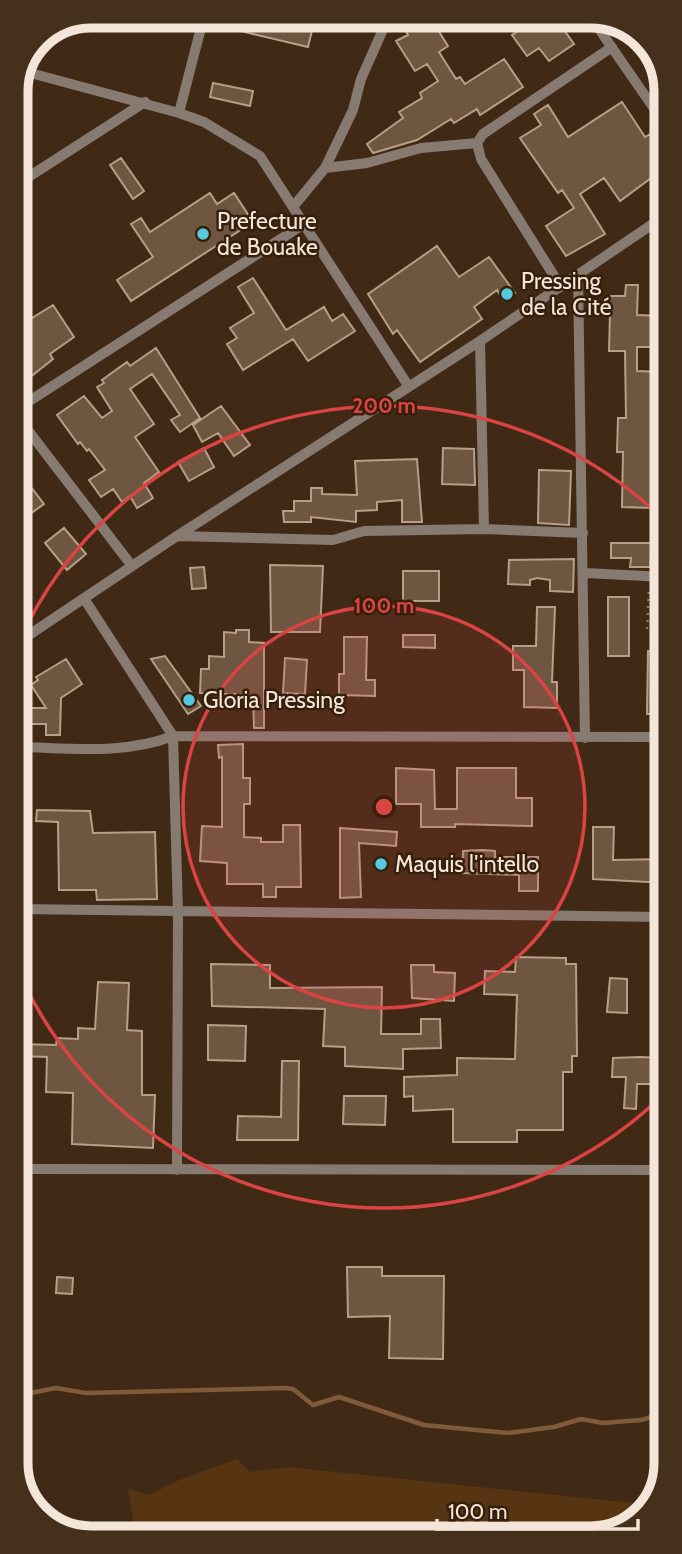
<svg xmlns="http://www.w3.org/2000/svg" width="682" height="1554" font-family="Cabin,sans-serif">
<rect width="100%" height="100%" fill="#402a16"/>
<!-- green -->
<path fill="#573513" d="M237,1459L250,1472L288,1467L652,1505L616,1534L136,1538L128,1489L149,1495L179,1480Z"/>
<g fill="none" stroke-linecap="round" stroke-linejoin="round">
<!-- stream -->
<path stroke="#805b3a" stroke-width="4.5" d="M20,1395L56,1388L86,1393L285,1388L293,1389L313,1405L339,1397L424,1425L508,1433L554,1427L581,1419L603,1423L641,1420L666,1413"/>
</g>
<!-- building -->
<path fill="#6f5641" stroke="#b99d86" stroke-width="2" d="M231,16H290L314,22L308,47L228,28Z
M417,16L425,23L431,19L448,46L439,52L456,79L460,77L465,84L504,59L523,87L480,115L477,109L454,123L451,119L417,140L373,153L367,144L403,118L399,112L422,98L420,93L438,81L427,64L415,71L396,41L408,35L402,25Z
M540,16H554L574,44L549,61L539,48L527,56L512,35Z
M213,83L253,91L250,106L210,97Z
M622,102L645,137L650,134L658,147L662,144V170L620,201L604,178L580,194L605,234L566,256L546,226L574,208L562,190L558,193L520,138L541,125L534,114L548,105L568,137Z
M121,158L144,191L133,199L110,165Z
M210,193L217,204L234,193L253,222L131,301L117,280L153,257L131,224L141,218L150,232Z
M437,246L459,277L489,257L515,293L503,300L497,290L474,307L482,319L420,362L397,330L393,334L368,294Z
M253,278L286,330L324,307L332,321L343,314L355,331L308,361L293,339L243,370L227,344L237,338L230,328L254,313L238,287Z
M626,285H638L637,315L663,316V347H637V371L663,372L659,466H663V517H652V508L622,507L623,452H617L618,418H626L625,351H609L610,313H608V296H625Z
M17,301L32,318L53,305L74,337L50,354L53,359L29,378L17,362Z
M156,348L200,418L180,432L171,420L180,415L152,374L130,389L154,424L135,437L159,472L144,483L153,498L137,508L130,496L122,502L113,489L101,497L89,480L105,470L89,449L87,451L80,442L78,444L57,415L84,396L102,418L112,411L97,387L104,383L102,380L127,362L130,366Z
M221,406L250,445L234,456L218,433L202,442L193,425Z
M204,448L214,467L189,481L178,462Z
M443,448L474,449L475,485L442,484Z
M417,459L422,522H402V500L377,502V510L356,511V522L311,517V522H284L283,511H294V501H311V488H322V494L357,495L355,461Z
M17,469L44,504L23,519L17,511Z
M539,470L571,471L569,525L538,523Z
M64,528L86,554L67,570L45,543Z
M611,543H652L650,567H630L631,558H611Z
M574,559L573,592L550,591V580L537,578L530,580V585L508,584L509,560Z
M270,565L323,566L320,632H271Z
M204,567L206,588L192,589L190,568Z
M403,571H439V601H403Z
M608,597H629V656H608Z
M537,607H555L552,682H557V708L524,707V670H513V646H536Z
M236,630H249V642L264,643V728H254L253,695L200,693L201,669H209V656L224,657V632L236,633Z
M403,635H435V648L403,647Z
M344,637H367L366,680H375V696L339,695V674H344Z
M648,651L664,652V714H647Z
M165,656L201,706L188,714L151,659Z
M285,658L307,660L305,694L283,693Z
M66,659L82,684L61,698L60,735H46V724H18V708H46L31,685L38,680L36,677Z
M243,744V778H250V804H244V837L261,838V842H283V825H300L301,887H276V897H263V884H227V863L200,861L202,826L222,827V757L219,758L218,745Z
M396,768L434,770L435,809H457V768H516V798H532V826L455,824V827H421V804H396Z
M37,810L90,811L93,833L155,832L157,899L97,900L96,890H59L58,822L36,821Z
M593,827H614L613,860L664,859L665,883L593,879Z
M340,828L397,832L396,846L359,843L361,897L340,898Z
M483,850L495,851V857H538V891H519V875L462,873L463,851Z
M516,957L566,958V964H576L577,1056H572V1072H563V1130H517V1142H453V1109L413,1111V1096L404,1097V1077L457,1075V1058L515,1059L517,995L484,994L485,971L515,972Z
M211,964L270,965V988L382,987L381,1034H421V1019H440L441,1048L403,1049V1069L345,1066V1047L323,1046L325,1009L212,1006Z
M411,965H434V972L455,973L454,1001L412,998Z
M610,978L627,979V1013L607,1012Z
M98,982L129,983L127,1030L142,1031V1095H155L153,1148L72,1144L73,1093L46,1092L47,1057L19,1056V1044L56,1045L57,1038L78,1039V1028L95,1029Z
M208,1025L246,1026L245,1061L208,1060Z
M640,1057L665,1058V1084H637L636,1109L624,1108L626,1077H612L613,1058Z
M282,1061H299L298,1140H237L238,1116L281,1117Z
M344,1096H386L385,1125L343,1124Z
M347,1267H382V1276H444L443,1359L389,1358L390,1316L348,1317Z
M57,1277L73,1278L72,1294L56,1293Z"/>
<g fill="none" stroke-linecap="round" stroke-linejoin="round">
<!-- path -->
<path stroke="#887564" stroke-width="2.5" stroke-dasharray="2 5" stroke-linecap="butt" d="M647,629L649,587"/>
<!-- minor -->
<path stroke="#877b71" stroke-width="10" d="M590,16L662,120
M23,71L179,113L204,122L260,156L409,387
M179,113L204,16
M325,168L367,163L421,148L477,143
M16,185L145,102
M293,207L325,168L353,110L361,79L389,16
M578,275L585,738
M561,287L481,159L477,143L483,134L612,47
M480,341L484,529
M17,409L304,224
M17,416L132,566
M177,536L333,540L364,531L484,529L583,533
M585,573L664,577
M85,600L173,736L178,912L177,1170
M17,643L177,536L480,341L663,217
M18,747C70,748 124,755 173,736L664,737
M18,909L665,917
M19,1169L665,1170"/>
</g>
<!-- distance rings -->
<circle cx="384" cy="807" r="201" fill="#da4443" fill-opacity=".12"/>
<g fill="none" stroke="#da4443" stroke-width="3.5">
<circle cx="384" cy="807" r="201"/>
<path d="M665 1093A401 401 0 0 1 19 973M18 644A401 401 0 0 1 663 519"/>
</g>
<!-- markers -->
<g fill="#55cadf" stroke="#36200c" stroke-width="2.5">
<circle cx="203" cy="234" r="7"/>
<circle cx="507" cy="294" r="7"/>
<circle cx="189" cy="700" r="7"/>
<circle cx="381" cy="864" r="7"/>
</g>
<g text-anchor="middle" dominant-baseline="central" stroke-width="5" stroke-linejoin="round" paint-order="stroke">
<!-- poi labels -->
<g font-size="23" fill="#f4e5d9" stroke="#36200c" text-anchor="start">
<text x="217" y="221">Prefecture<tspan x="217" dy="26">de Bouake</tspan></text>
<text x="521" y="281">Pressing<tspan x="521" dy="26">de la Cité</tspan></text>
<text x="203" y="700">Gloria Pressing</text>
<text x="395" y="864">Maquis l'intello</text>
</g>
</g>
<!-- crop -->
<path d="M0 0H682V1554H0ZM91 28H591A63 63 0 0 1 654 91V1463A63 63 0 0 1 591 1526H91A63 63 0 0 1 28 1463V91A63 63 0 0 1 91 28Z" fill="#45301c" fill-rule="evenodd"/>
<path fill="none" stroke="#f4e5d9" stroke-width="9" d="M91 28H591A63 63 0 0 1 654 91V1463A63 63 0 0 1 591 1526H91A63 63 0 0 1 28 1463V91A63 63 0 0 1 91 28Z"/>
<circle cx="384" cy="807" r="10" fill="#da4443" stroke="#36200c" stroke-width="3.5"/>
<g font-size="21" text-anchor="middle" font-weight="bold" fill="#da4443" stroke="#36200c" stroke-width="5" stroke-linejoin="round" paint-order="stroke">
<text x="384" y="413">200 m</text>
<text x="384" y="613">100 m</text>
</g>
<!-- scale -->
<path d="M437 1519v10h201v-10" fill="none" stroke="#f4e5d9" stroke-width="3.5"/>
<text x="448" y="1519" font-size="21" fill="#f4e5d9" stroke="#36200c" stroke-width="5" paint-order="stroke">100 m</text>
</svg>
